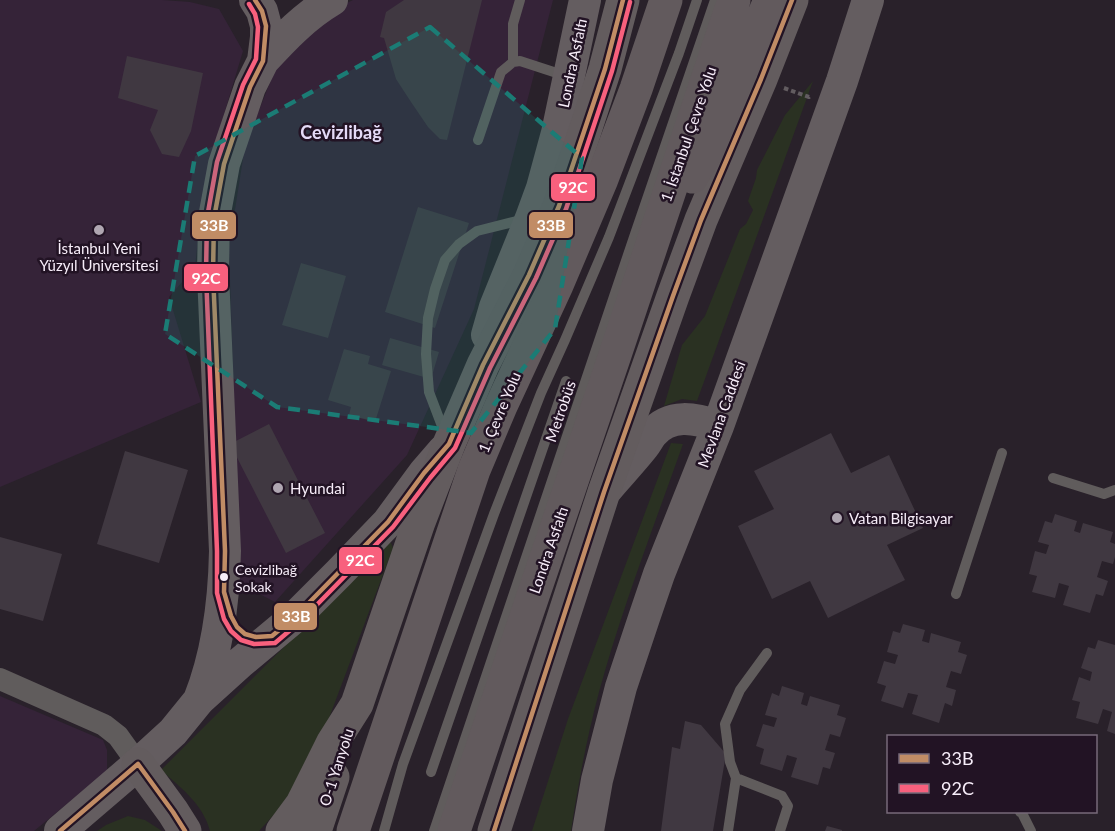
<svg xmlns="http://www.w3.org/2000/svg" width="1115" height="831" font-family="Lato,sans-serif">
<rect width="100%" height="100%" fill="#29212a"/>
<!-- built -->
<path fill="#352338" d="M0,0H162L190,2L219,9L243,51L222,121L203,193L195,267L169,297L201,402L0,487Z
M353,0H553L474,309L407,455L275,602L240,584L229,248L245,146L278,62L337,8Z
M0,696L103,740L107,750V771L34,831H0Z"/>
<!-- green -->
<path fill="#2a3122" d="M813,81L697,401L682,399L664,406L682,345L705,316L740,229L746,224L753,210L748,201L756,178L757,170L785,115Z
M671,443L683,444C654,526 622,608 599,692C587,737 578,784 571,831H532L568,719Z
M388,543H391L393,548L326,726L310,762L280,808L259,831H210C203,804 181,788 161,770Z
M128,816L145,820L162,831H97L106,825Z"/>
<!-- building -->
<path fill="#403841" d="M404,0H482L447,140L440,139L428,127L411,102L396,79L384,38L380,37L386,12Z
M127,56L203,73L191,131L179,157L162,154L150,130L158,110L118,98Z
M418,207L469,223L435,328L385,312Z
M301,263L346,276L328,338L282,325Z
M390,338L439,352L431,379L382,365Z
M344,349L370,356L368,364L391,371L375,422L349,415L351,407L328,400Z
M269,424L325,533L286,553L230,444Z
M831,433L851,473L889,455L923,528L887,545L905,580L828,618L810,581L772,599L738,526L774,509L754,471Z
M125,451L188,470L159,563L97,544Z
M1055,514L1077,521L1074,531L1080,533L1083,523L1113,532L1110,542L1115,544V557L1113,564L1102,561L1097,577L1108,581L1103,596L1096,594L1090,613L1063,605L1069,586L1059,583L1055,598L1032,592L1037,576L1029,574L1035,551L1046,554L1049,545L1038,542L1045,521L1052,523Z
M0,537L62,554L43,621L0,609Z
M903,624L925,630L922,641L929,643L931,633L961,642L958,652L967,655L961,674L951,671L946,687L956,690L952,706L945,703L939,723L912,714L918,695L908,693L903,708L881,701L886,686L877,683L884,661L895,664L898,655L887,652L893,631L900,633Z
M1098,640L1115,645V734L1107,731L1112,712L1103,709L1098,724L1076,718L1080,702L1072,700L1079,677L1090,681L1092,672L1081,668L1088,647L1095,649Z
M782,686L804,693L801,704L807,706L810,696L840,705L837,715L846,718L840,737L830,734L825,750L835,753L830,769L823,767L818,785L791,777L797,758L787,755L782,771L760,764L764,749L756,746L763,724L774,727L777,718L765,715L772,693L779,696Z
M685,721L701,725L726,754L713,831H661L672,747L680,749Z
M827,826L842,830V831H825Z"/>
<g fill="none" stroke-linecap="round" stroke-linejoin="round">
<!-- path -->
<path stroke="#625c60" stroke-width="4" stroke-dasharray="4.5 3" stroke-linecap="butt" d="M784,88L809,97L810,96"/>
<!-- service -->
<path stroke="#605c5c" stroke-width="10" d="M513,62V24L520,0
M478,140L501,72L513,62L520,61L566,76
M445,434L429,392L426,354L428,318L435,289L445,260L459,244L477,231L525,219
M1053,478L1104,494L1115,490
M956,594L1002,453
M431,772L566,381
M736,778L782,796L788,806L780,831
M1020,812L1022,813L1031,831
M384,831L403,764L494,514L541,393L565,340L609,237L679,53L697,0
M434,831L635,234L715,0
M728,831L736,778L730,762L725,724L740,690L767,653"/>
<!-- minor -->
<path stroke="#605c5c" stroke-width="22" d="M0,679L104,725L118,736L138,764"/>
<!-- secondary -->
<path stroke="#645d60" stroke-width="32" d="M263,61C284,38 305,16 332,0
M487,335L495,307L531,218L542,188L557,133L585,0
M607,489C619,475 632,461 644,446C647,442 649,438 652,434C670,413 695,418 718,426
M199,700C218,652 224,602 225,551L213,274L214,218L224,164L250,87L263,61L266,37V26L262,11L255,0
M60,831L138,764L173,732L199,700L241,662L296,616L339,573L388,522L424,473L443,451
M588,831L597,780L621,687L644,618L659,574L718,426L842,81L868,0"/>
<!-- primary -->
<path stroke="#635c5e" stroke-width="33" d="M138,764L173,812L185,831
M282,831L302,804L333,742L357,704L419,522L449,444L483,365L529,275L559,206L583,137L605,69L623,0
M315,831L333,777
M494,831L604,492L673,296L701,220L761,79L792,0"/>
<!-- trunk -->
<path stroke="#625a5d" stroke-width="33" d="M692,177L705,154L770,0
M353,831L474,470L501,406L557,285L602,179L636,89L666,0
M454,831C506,673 561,515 614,358C655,238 693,119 734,0"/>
<!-- bus-1 casing -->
<g stroke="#221324" stroke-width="9">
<path id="bus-1" d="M255,0L262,11L266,26L263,61L250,87L224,164L214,218L213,274L225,551L224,592L231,616L237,627L245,634L256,637L272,636L296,616L388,522L424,473L449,444L483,365L529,275L559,206L605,69L623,0
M60,831L138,764L173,812L185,831
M494,831L604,492L673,296L701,220L761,79L792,0"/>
</g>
<!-- bus-2 casing -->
<g stroke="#221324" stroke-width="9">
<path id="bus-2" d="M249,4L255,14L258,27L256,59L243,85L217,162L207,218L206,274L217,551V593L224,619L231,631L241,640L254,644L275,643L301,621L393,527L430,478L455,448L490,368L536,278L566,209L612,71L630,2"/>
</g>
<!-- bus-1 -->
<use href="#bus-1" stroke="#c18c65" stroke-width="4.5"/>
<!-- bus-2 -->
<use href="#bus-2" stroke="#f8607d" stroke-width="4.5"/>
</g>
<!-- marked area -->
<path fill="#1b7c75" fill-opacity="0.2" stroke="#1b7c75" stroke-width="4.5" stroke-dasharray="12 8" stroke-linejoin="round" d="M430,27L582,158L555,329L471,433L277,407L165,334L195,156Z"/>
<!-- markers -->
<g fill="#afa6b1" stroke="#221324" stroke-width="2">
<circle cx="99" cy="230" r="6"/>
<circle cx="278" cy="488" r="6"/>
<circle cx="837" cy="518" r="6"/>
</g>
<circle fill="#f7edf9" stroke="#221324" stroke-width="2" cx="224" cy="577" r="5"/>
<g text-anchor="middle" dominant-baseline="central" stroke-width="5" stroke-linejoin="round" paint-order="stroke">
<!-- bus labels -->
<g font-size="14" fill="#f7edf9" stroke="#221324" text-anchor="start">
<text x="235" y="569">Cevizlibağ<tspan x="235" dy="17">Sokak</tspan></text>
</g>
<!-- street labels -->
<g font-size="15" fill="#f7edf9" stroke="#221324">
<text transform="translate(572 63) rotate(-78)">Londra Asfaltı</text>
<text transform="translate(688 134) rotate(-71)">1. İstanbul Çevre Yolu</text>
<text transform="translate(560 411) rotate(-71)">Metrobüs</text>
<text transform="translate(499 412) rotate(-67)">1. Çevre Yolu</text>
<text transform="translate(721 414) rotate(-70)">Mevlana Caddesi</text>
<text transform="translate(548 550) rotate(-71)">Londra Asfaltı</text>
<text transform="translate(336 767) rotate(-72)">O-1 Yanyolu</text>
</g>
<!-- poi labels -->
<g font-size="15" fill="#f7edf9" stroke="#221324" text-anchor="start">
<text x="99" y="248" text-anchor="middle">İstanbul Yeni<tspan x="99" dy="17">Yüzyıl Üniversitesi</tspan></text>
<text x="290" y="488">Hyundai</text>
<text x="849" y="518">Vatan Bilgisayar</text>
</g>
<!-- quarter labels -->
<g font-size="18" font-weight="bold" fill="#e4daf7" stroke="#221324">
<text x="341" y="132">Cevizlibağ</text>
</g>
</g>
<g stroke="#221324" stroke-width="2">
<rect x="550" y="173" width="46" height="29" rx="6" fill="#f8607d"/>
<rect x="528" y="211" width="46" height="28" rx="6" fill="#c18c65"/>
<rect x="191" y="211" width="46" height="29" rx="6" fill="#c18c65"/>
<rect x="183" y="263" width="46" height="29" rx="6" fill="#f8607d"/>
<rect x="338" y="546" width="45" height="29" rx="6" fill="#f8607d"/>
<rect x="273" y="602" width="45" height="29" rx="6" fill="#c18c65"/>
</g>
<g font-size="16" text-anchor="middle" font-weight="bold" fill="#fff">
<text x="573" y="193">92C</text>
<text x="551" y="231">33B</text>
<text x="214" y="231">33B</text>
<text x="206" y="284">92C</text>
<text x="360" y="566">92C</text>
<text x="296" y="622">33B</text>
</g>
<!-- legend -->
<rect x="887" y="735" width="210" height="78" fill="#221324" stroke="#776a79" stroke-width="1.5"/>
<rect x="899" y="754" width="30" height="9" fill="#c18c65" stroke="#776a79" stroke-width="1.5"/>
<text x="941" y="765" font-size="18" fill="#f7edf9">33B</text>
<rect x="899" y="784" width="30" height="9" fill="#f8607d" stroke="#776a79" stroke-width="1.5"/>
<text x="941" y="795" font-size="18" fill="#f7edf9">92C</text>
</svg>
